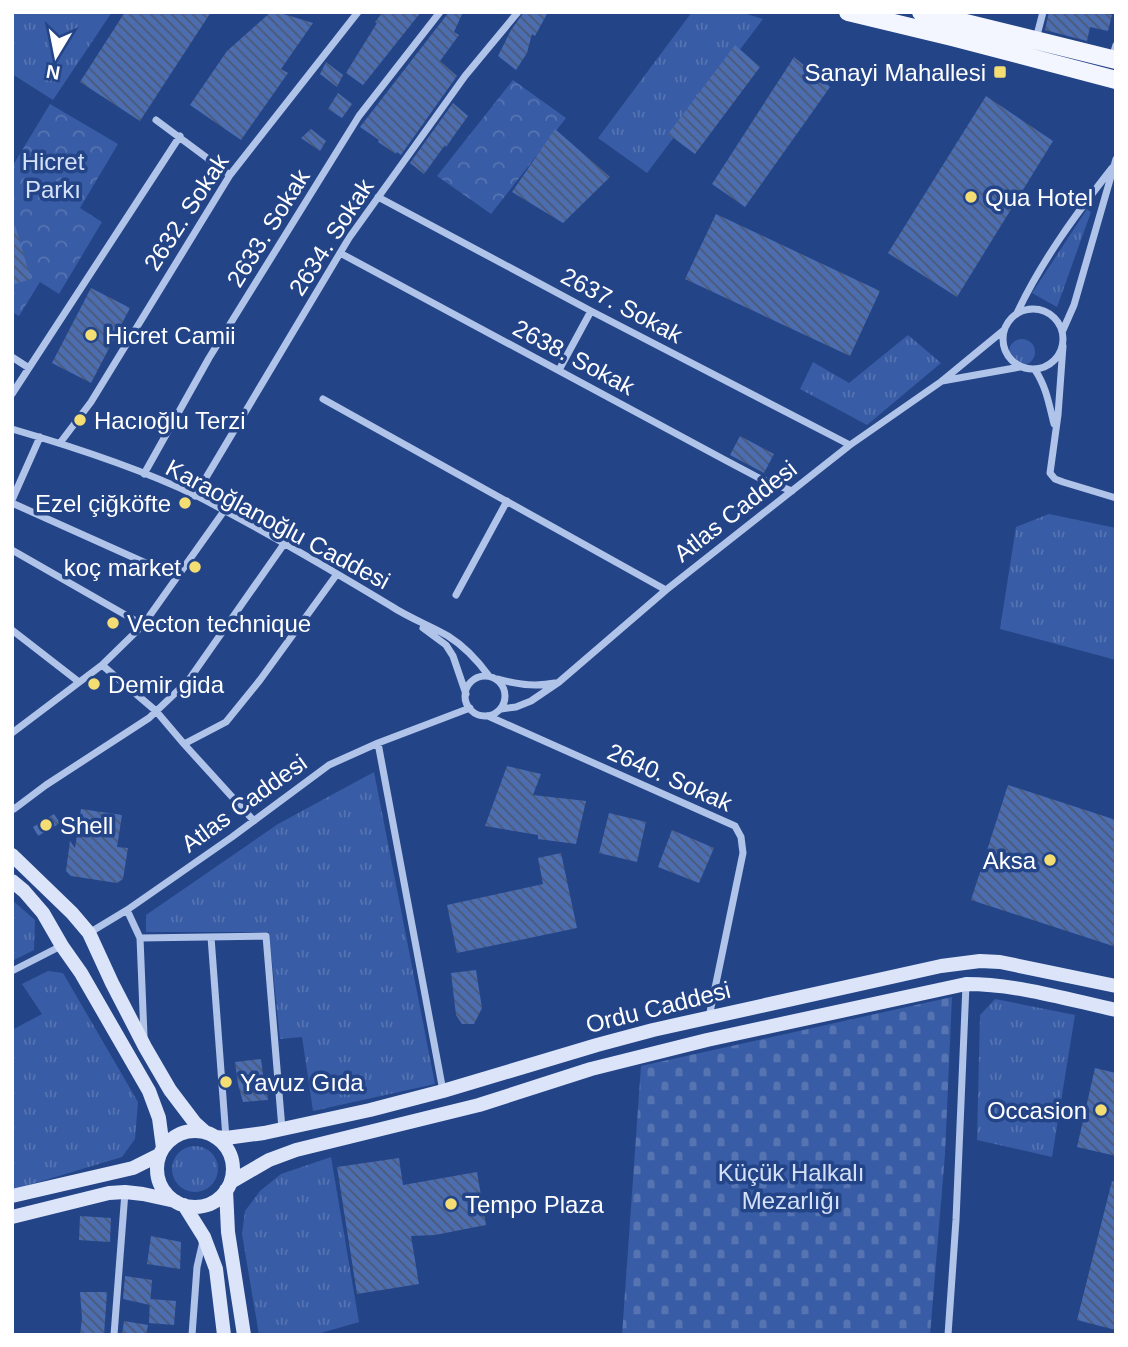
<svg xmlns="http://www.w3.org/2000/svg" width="1128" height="1347" font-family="Arial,sans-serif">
<defs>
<pattern id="grass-tufts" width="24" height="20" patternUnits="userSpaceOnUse" patternTransform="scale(1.75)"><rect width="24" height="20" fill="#385ca5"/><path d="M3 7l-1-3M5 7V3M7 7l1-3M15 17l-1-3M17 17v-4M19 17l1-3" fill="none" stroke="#5674b2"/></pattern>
<pattern id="forest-crowns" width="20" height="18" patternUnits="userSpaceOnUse" patternTransform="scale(1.75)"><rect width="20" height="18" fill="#385ca5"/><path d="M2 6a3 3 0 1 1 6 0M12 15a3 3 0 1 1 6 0" fill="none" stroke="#5674b2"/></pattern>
<pattern id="cemetery-stones" width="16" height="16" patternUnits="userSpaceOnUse" patternTransform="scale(1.75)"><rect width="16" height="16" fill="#385ca5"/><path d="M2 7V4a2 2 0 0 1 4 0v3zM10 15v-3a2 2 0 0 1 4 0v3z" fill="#5674b2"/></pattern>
<pattern id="building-back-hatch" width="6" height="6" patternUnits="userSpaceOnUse" patternTransform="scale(1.75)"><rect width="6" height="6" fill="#4c6db0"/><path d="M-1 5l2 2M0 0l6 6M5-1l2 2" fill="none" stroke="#4c5974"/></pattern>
</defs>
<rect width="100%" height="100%" fill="#244488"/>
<!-- grass -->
<path fill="url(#grass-tufts)" d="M12,12H112L53,100L12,74Z
M692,12H740L763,19L647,173L598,138Z
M1087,209L1091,212L1057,307L1032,293Z
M908,335L941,363L867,425L800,389L813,362L849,383Z
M1009 352a13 13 0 1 1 26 0a13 13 0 1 1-26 0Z
M1049,514L1116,528V660L1000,629L1016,527Z
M374,772L435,1084L313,1111L302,1037L280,1039L269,932H146V915L278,824Z
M12,900L35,920L34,950L12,961Z
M48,971L63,973L138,1102L135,1139L122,1157L12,1190V1030L42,1014L22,984Z
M995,999L1075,1015L1052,1157L977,1140L980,1015Z
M172 1169a23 23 0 1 1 46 0a23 23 0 1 1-46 0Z
M331,1157L359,1322L314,1335H259L242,1234L245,1211L260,1191L281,1174Z"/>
<!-- forest -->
<path fill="url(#forest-crowns)" d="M513,80L566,118L491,214L437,176Z
M50,104L118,144L80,208L102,222L59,294L40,282L19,316L12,312V167Z"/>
<!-- cemetery -->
<path fill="url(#cemetery-stones)" d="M952,997L945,1154L930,1335H622L641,1066Z"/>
<!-- building -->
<path fill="url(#building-back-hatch)" d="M125,12H211L140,121L80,82Z
M271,12H277L313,23L281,69L288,73L241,140L190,105L227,51Z
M383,12H421L363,85L346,73L377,23L375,22Z
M449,12H463L454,32L459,35L440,61L457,76L401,155L397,152L396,154L378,142L379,140L360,127Z
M524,12H548L535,36L532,34L527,53L516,70L498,56L511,30Z
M1049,12H1101L1112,15L1108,31L1090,27L1087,41L1045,30Z
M735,45L760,67L695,154L668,134Z
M794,57L830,87L745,207L712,184Z
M326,62L343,75L337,87L320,74Z
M338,93L352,104L342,118L328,109Z
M986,96L1053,141L957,297L888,253Z
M453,103L468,116L446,147L445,145L424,174L410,163Z
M311,129L326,141L320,151L301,138Z
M555,129L610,177L563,223L512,192Z
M716,214L880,291L850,356L685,279Z
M12,225H15L31,279L12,285Z
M91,288L130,308L91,383L52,363Z
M740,436L774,454L764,473L730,455Z
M507,766L541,774L533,795L586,801L576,844L538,839V835L485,826Z
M1008,785L1116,820V947L971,900Z
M81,809L122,815L117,847L128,848L123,879L117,883L71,876L66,871L70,841L75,848Z
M609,813L646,822L637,862L599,853Z
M54,814L60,823L38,836L33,827Z
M672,830L714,848L699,883L658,867Z
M561,853L577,928L457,953L447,905L543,884L538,858Z
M476,970L482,1008L474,1024H462L456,1015L451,973Z
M261,1059L264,1082L266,1081L268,1100L243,1102L238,1084L235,1062Z
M1095,1068L1116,1073V1156L1077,1147Z
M399,1158L403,1185L477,1172L486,1225L435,1235L411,1236L419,1284L357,1294L337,1167Z
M1112,1181L1116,1182V1330L1077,1320Z
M80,1216L111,1218L110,1242L79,1240Z
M151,1236L181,1242L180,1269L147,1264Z
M125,1276L152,1280L150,1305L123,1299Z
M80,1292H107L104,1335H80L82,1318Z
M150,1299L176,1301L174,1325L149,1323Z
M124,1321L148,1325L146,1335H122Z"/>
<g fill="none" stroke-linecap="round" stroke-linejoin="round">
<!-- street -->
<path stroke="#b0c3e9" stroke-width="7" d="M1036,39L1043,12
M1112,58L1116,45
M156,120L230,175
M378,197L591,311L850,445
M340,253L725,460L759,478L792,491
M1003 339a30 30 0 1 1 60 0a30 30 0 1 1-60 0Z
M1017,313C1042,260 1076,214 1112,168
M1063,330L1074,305L1116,159
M1063,346L1058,415L1050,473L1055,479L1063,482L1116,498
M12,357L29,368
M559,370L591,311
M1035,370C1046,386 1049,404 1054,424
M942,381L1020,367
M12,394L180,136
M323,399L666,590
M12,429C74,447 139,468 197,496C263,530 328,568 391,606C409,618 429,625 448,636C464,646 478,661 489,676
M60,443L91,402L230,175L358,12
M144,474L209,358L359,116L440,12
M195,496L349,238L465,76L518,12
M12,500L40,437
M12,503L177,577
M12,550L143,625
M456,595L507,501
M423,628L446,645L453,656L466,694
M12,630L79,682
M102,665L156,711L184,744L254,821
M465 696a20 20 0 1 1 40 0a20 20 0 1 1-40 0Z
M498,679C518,685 535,687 555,683
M501,709L516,707L531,701L559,682L666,590L850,445L942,381L1004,330
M488,716L735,826L741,837L743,853L709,1017
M12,733L102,665L143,625L224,511
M378,743L443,1091
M184,744L226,722L260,680L337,574
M12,807L14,809L46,785L149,718L188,681L284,544
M127,910L140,938L144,1036
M89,933L127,910L232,837L329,765L378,743L470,708
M211,937L226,1138
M140,938L266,936L282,1129
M12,971L61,946
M114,1335L125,1192
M192,1335L197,1267L203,1241
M948,1335L956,1220L966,985"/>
<!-- secondary -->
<path stroke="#dbe4f8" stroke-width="14" d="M12,855L72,913L89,933L112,983L145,1047L170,1090L195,1123L205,1132
M12,881L24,891L43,913L62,946L81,973L149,1091L159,1118L163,1148
M157 1169a38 38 0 1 1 76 0a38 38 0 1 1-76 0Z
M215,1137L226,1138L264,1133L370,1110L443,1091L597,1045L653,1030L941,966L980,961L1000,962L1116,986
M231,1182L269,1160L296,1150L479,1105L591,1069L707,1040L966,984C1017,984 1066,999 1116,1010
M226,1190L228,1232L244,1335
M12,1196L133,1168L159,1155
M184,1205L204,1237L216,1269L224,1335
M12,1217L109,1193L125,1192L143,1194L175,1201"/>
<!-- primary -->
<path stroke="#f3f6fe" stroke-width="18" d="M848,12L952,37L1116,80
M921,12L1116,60"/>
</g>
<!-- markers -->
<g fill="#f4de74" stroke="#244488" stroke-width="2.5">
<rect x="993" y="65" width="14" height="14" rx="3.5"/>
<circle cx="971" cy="197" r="7"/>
<circle cx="91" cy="335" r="7"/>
<circle cx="80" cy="420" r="7"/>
<circle cx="185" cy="503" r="7"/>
<circle cx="195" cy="567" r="7"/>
<circle cx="113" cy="623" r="7"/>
<circle cx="94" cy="684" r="7"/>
<circle cx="46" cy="825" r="7"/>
<circle cx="1050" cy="860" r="7"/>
<circle cx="226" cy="1082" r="7"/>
<circle cx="1101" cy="1110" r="7"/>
<circle cx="451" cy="1204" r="7"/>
</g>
<g text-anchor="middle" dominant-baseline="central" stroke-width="7" stroke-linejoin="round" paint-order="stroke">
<!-- poi labels -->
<g font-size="24" fill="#fff" stroke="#244488" text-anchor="start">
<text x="986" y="72" text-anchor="end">Sanayi Mahallesi</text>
<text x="985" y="197">Qua Hotel</text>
<text x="105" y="335">Hicret Camii</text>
<text x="94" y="420">Hacıoğlu Terzi</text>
<text x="171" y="503" text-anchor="end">Ezel çiğköfte</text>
<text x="181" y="567" text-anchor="end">koç market</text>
<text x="127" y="623">Vecton technique</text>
<text x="108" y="684">Demir gida</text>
<text x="60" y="825">Shell</text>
<text x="1036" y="860" text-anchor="end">Aksa</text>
<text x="240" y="1082">Yavuz Gıda</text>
<text x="1087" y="1110" text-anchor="end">Occasion</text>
<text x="465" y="1204">Tempo Plaza</text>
</g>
<!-- park labels -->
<g font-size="24" fill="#d4e0f7" stroke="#244488">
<text x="53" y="161">Hicret<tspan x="53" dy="28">Parkı</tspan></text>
<text x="791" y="1172">Küçük Halkalı<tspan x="791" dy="28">Mezarlığı</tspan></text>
</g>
<!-- street labels -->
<g font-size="24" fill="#fff" stroke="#244488">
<text transform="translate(186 212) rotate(-57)">2632. Sokak</text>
<text transform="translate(268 228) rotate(-58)">2633. Sokak</text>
<text transform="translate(331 237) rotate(-57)">2634. Sokak</text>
<text transform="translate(622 305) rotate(28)">2637. Sokak</text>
<text transform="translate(574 357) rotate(28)">2638. Sokak</text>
<text transform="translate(735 511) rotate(-38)">Atlas Caddesi</text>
<text transform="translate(278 524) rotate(28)">Karaoğlanoğlu Caddesi</text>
<text transform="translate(670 777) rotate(24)">2640. Sokak</text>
<text transform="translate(244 803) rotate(-36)">Atlas Caddesi</text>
<text transform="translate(658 1007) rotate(-14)">Ordu Caddesi</text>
</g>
</g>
<!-- border -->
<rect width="1128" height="1347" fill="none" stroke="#ffffff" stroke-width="28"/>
<!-- north arrow -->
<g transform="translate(56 56) rotate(190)" stroke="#244488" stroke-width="5" paint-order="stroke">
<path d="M0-5L12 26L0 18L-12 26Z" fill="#ffffff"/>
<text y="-10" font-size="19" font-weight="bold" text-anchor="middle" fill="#ffffff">N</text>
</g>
</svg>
